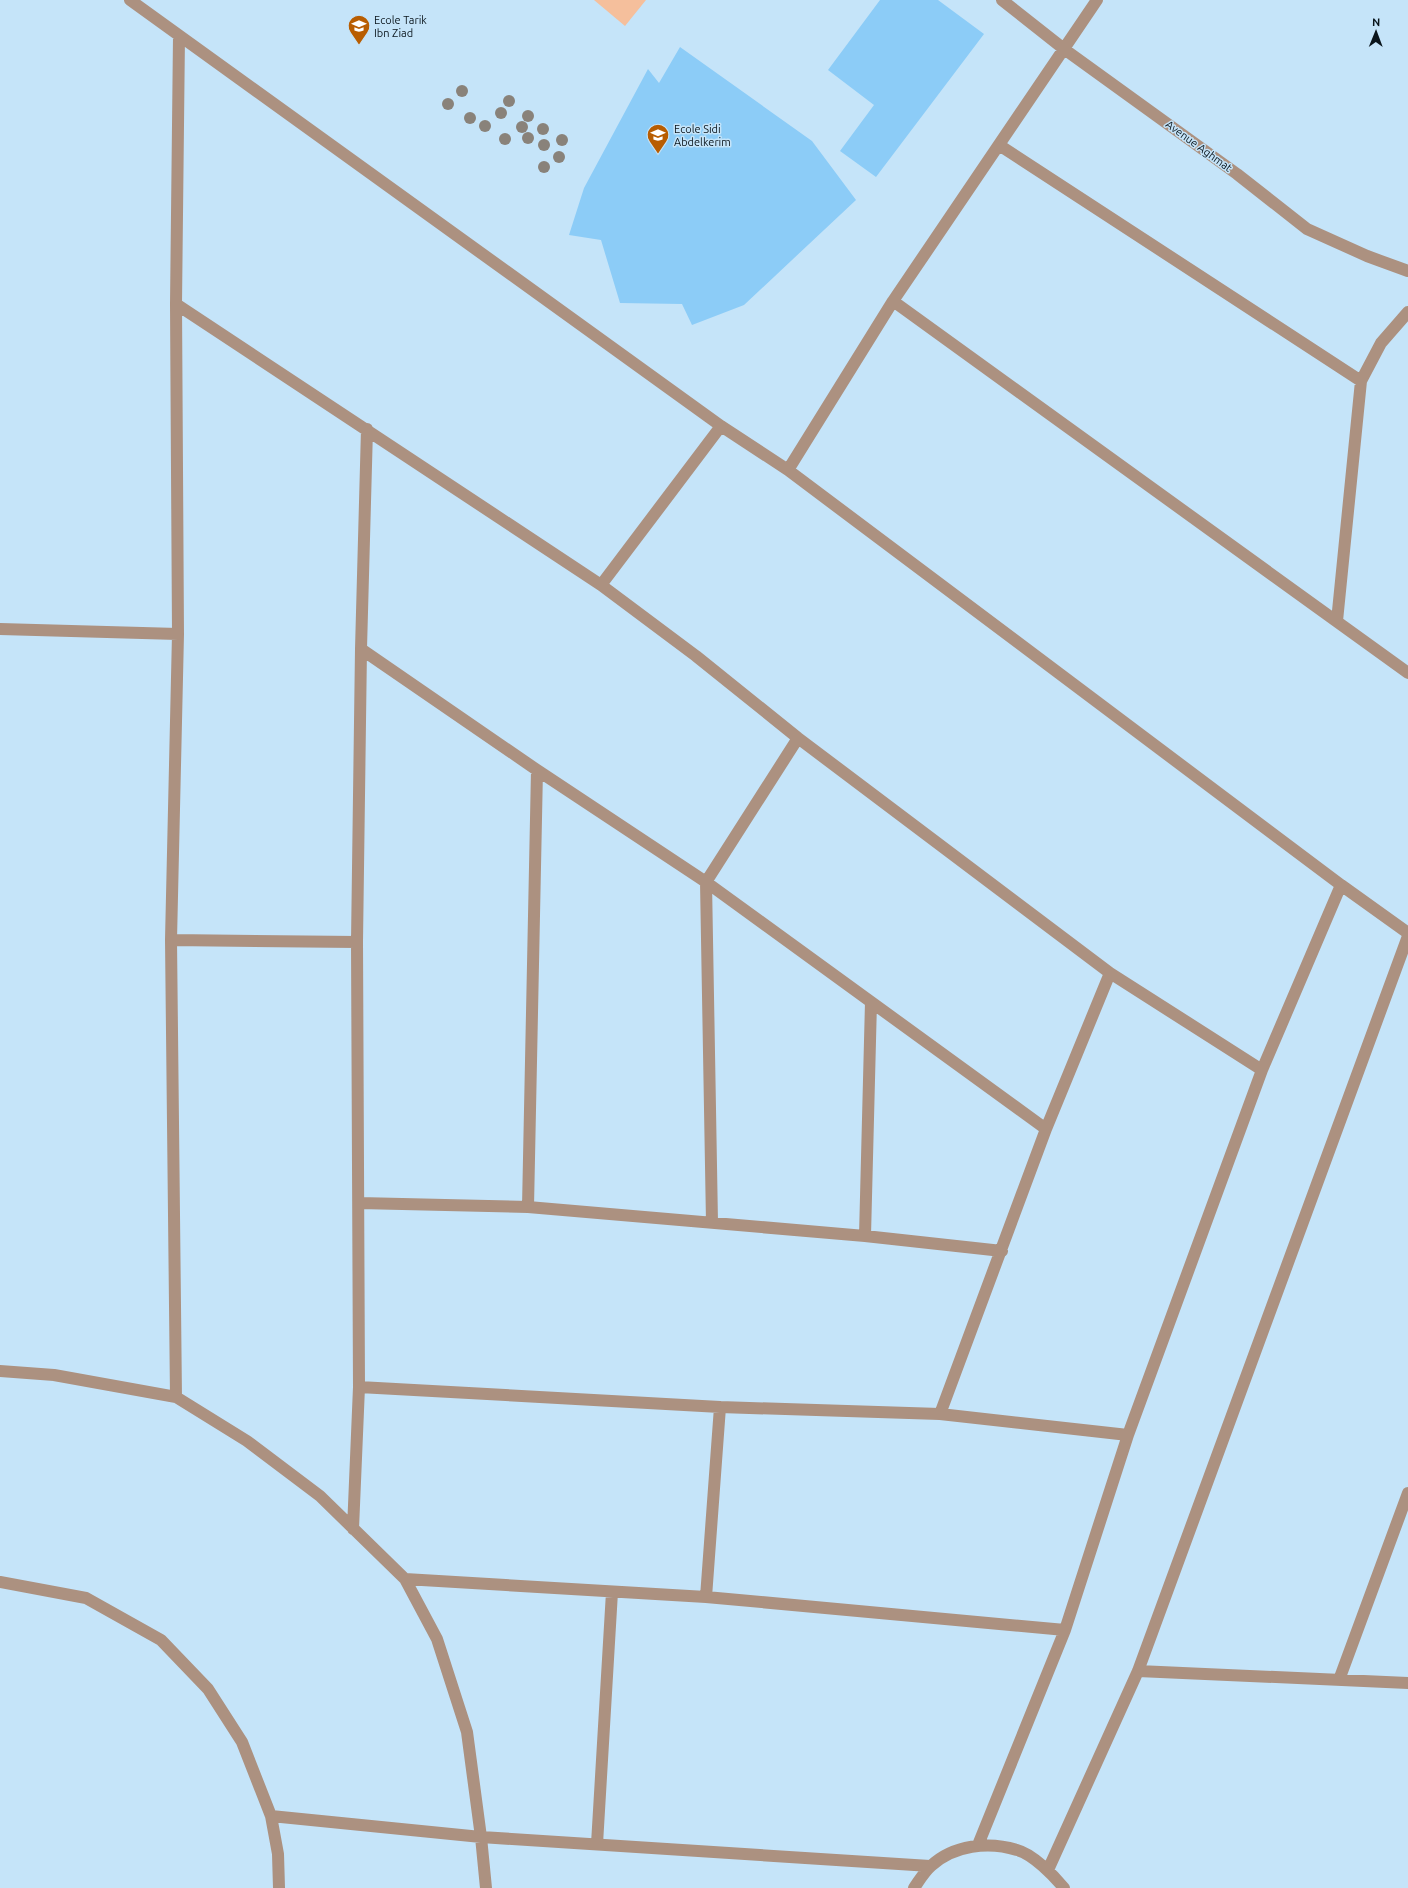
<svg xmlns="http://www.w3.org/2000/svg" width="1408" height="1888" font-family="Ubuntu,sans-serif">
<rect width="100%" height="100%" fill="#c5e4f9"/>
<!-- green -->
<path fill="#f5bf9c" d="M594,0H646L625,26Z"/>
<!-- building -->
<path fill="#8cccf7" d="M880,0H938L984,34L876,177L840,151L874,105L828,70Z
M680,47L812,141L856,200L744,305L692,325L682,304L620,303L601,240L569,235L584,188L648,69L659,83Z"/>
<g fill="none" stroke-linecap="round" stroke-linejoin="round">
<!-- minor -->
<path stroke="#ac9180" stroke-width="12" d="M130,0L721,426L788,470L1341,885L1408,933
M1002,0L1064,49L1237,174L1307,229L1367,256L1408,271
M999,145L1361,381L1337,621
M893,301L1408,673
M176,304L601,585L696,656L798,738L1110,973L1262,1070
M1361,381L1381,343L1408,312
M788,470L893,301L1097,0
M601,585L721,426
M0,629L178,634
M361,649L537,770L706,882L1046,1129
M171,940L357,942
M359,1203L528,1207L865,1236L1002,1251
M528,1207L537,770
M712,1222L706,882L798,738
M865,1236L871,1002
M0,1371L54,1375L176,1397L247,1441L320,1496L405,1579L706,1597L1065,1630
M359,1387L720,1407L940,1414L1128,1435
M176,1397L171,940L178,634L176,304L179,36
M940,1414L1046,1129L1110,973
M353,1529L359,1387L357,942L361,649L367,429
M405,1579L437,1639L467,1732L481,1837L486,1888
M0,1582L86,1598L161,1640L208,1689L242,1742L271,1816L278,1854L279,1888
M706,1597L720,1407
M1138,1671L1408,1683
M1339,1680L1408,1493
M271,1816L481,1837L930,1866
M597,1844L612,1592
M978,1845L1065,1630L1128,1435L1262,1070L1341,885
M1048,1870L1138,1671L1408,936
M914,1888C919,1881 924,1872 931,1866C953,1845 989,1841 1017,1850C1033,1854 1054,1876 1064,1888"/>
</g>
<!-- trees -->
<g fill="#89827a">
<circle cx="462" cy="91" r="6"/>
<circle cx="509" cy="101" r="6"/>
<circle cx="448" cy="104" r="6"/>
<circle cx="501" cy="113" r="6"/>
<circle cx="528" cy="116" r="6"/>
<circle cx="470" cy="118" r="6"/>
<circle cx="485" cy="126" r="6"/>
<circle cx="522" cy="127" r="6"/>
<circle cx="543" cy="129" r="6"/>
<circle cx="528" cy="138" r="6"/>
<circle cx="505" cy="139" r="6"/>
<circle cx="562" cy="140" r="6"/>
<circle cx="544" cy="145" r="6"/>
<circle cx="559" cy="157" r="6"/>
<circle cx="544" cy="167" r="6"/>
</g>
<!-- icons -->
<defs>
<g id="school-pin" transform="scale(1.15)"><path d="M0 17L-7.5 6A9.5 9.5 0 1 1 7.5 6Z" fill="#b85d01" stroke="#c5e4f9"/><path d="M0-5L7-2L0 1L-7-2ZM-4 1L0 2.5L4 1V4Q0 6-4 4Z" fill="#fff"/></g>
</defs>
<g fill-rule="evenodd">
<use href="#school-pin" x="359" y="26"/>
<use href="#school-pin" x="658" y="135"/>
</g>
<g text-anchor="middle" dominant-baseline="central" stroke-width="3" stroke-linejoin="round" paint-order="stroke">
<!-- poi labels -->
<g font-size="11" fill="#0a151c" stroke="#c5e4f9" text-anchor="start">
<text x="374" y="20">Ecole Tarik<tspan x="374" dy="13">Ibn Ziad</tspan></text>
<text x="674" y="129">Ecole Sidi<tspan x="674" dy="13">Abdelkerim</tspan></text>
</g>
<!-- street labels -->
<g font-size="11" fill="#0a151c" stroke="#c5e4f9">
<text transform="translate(1199 146) rotate(36)">Avenue Aghmat</text>
</g>
</g>
<!-- north arrow -->
<g transform="translate(1376 32) rotate(1)" stroke="#c5e4f9" stroke-width="3" paint-order="stroke">
<path d="M0-3L7 15L0 10L-7 15Z" fill="#0a151c"/>
<text y="-6" font-size="11" font-weight="bold" text-anchor="middle" fill="#0a151c">N</text>
</g>
</svg>
